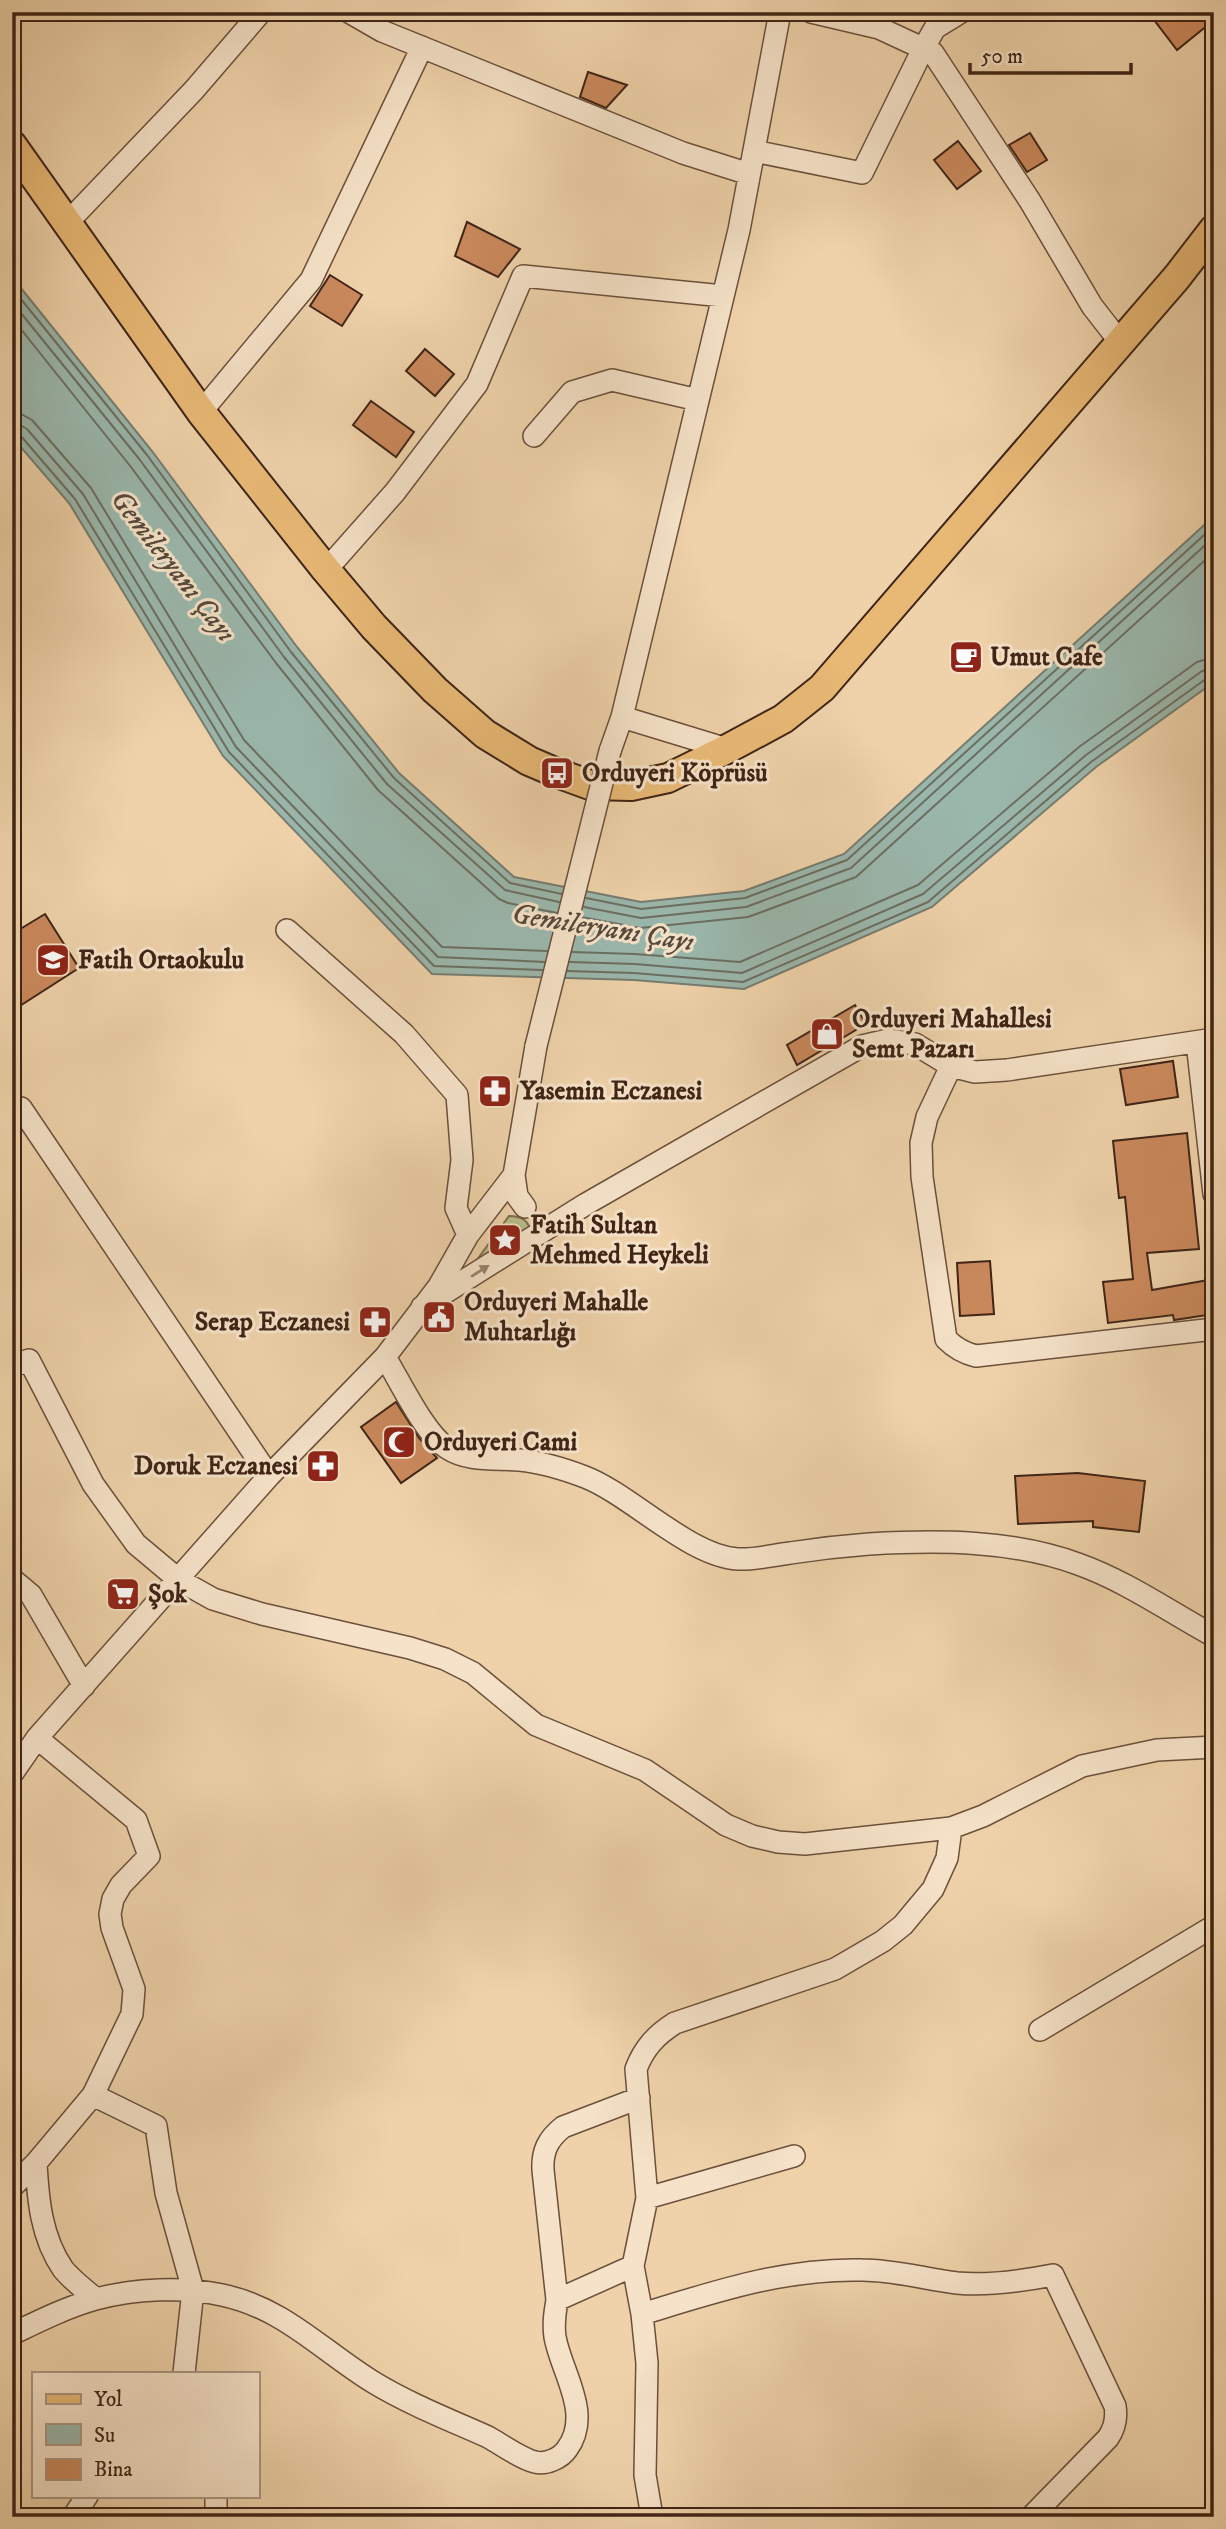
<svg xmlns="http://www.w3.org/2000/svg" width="1226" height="2529" font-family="'IM FELL DW Pica',serif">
<rect width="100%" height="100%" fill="#efd2aa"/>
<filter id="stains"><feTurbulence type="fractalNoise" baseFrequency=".00286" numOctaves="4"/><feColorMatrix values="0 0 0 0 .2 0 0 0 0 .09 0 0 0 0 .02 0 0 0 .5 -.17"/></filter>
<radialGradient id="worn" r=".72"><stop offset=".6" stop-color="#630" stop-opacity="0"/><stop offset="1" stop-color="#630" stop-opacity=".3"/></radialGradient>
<!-- green -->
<path fill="#b9bc88" stroke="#7c704f" stroke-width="2" d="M509,1216C520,1216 529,1220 530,1231L471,1268Z"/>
<!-- water -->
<path fill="#9ab7ac" stroke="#767c70" stroke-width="2" d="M12,277L152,451L297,647L399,773L514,877L641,902L744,891L844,854L1214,516V682L1096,767L932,907L744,989L634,980L432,974L223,756L69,503L12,437Z"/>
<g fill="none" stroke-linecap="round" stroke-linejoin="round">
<!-- shore -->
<path stroke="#6c6e61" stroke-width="2" d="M12,288L147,455L291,652L394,778L510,883L562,894
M12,302L140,460L284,657L387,784L505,890L559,902
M12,318L131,467L276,663L378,790L499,899L508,903L557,913
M12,413L23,415L32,420L91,488L244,740L442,947L547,951
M12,424L20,425L27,429L83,494L236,747L438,957L545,962
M12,433L20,435L75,499L229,752L434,966L542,970
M586,898L641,909L745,898L847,860L1214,526
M584,907L641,918L746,907L851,868L1214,537
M581,917L640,928L748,917L856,877L1214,552
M572,952L635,954L740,962L918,885L1079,747L1197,662L1214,657
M570,962L635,964L742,973L923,894L1086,755L1202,671L1214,668
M567,971L634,973L743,982L928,902L1091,762L1207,678L1214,677"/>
</g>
<!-- building -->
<path fill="#ca895c" stroke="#3f2416" stroke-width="2" d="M1148,12H1199L1209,24L1177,50Z
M588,72L627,85L606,108L580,97Z
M1030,133L1047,160L1027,172L1009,145Z
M958,141L981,171L957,189L934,160Z
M467,222L520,249L498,277L455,256Z
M330,275L362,295L342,326L310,306Z
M425,349L454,374L435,396L406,371Z
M371,401L414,432L396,457L353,425Z
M45,914L79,968L12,1011V934Z
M855,1005L866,1024L797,1065L787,1045Z
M1173,1061L1178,1097L1126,1105L1120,1069Z
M1187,1133L1199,1249L1147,1253L1152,1290L1214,1279V1314L1174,1320L1173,1315L1108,1323L1103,1282L1133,1279L1125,1197L1119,1198L1113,1141Z
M990,1261L994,1314L960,1316L957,1263Z
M396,1402L419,1438L437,1458L401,1483L361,1427Z
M1078,1473L1145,1481L1139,1532L1093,1527V1521L1018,1524L1015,1476Z"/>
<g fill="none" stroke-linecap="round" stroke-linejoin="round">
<!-- minor casing -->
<g stroke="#6b503b" stroke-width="24">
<path id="minor" d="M349,12L382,31L683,153L749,174
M811,12L879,28L933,53L1030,201L1092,306L1120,342
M754,151L862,173L923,49L935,28L961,12
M67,223L194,90L261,12
M201,412L311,280L422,47
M534,436L572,392L612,380L698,400
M326,570L395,492L477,384L523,276L723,296
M622,717L727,749
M610,751L622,717L739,230L780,12
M287,930L404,1034L457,1095L462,1160L456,1208L468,1235
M1197,1042L1214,1194
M951,1066L927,1117L921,1143L922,1177L946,1339C955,1348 963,1353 976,1356L1214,1329
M12,1112L21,1108L269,1476
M525,1207L517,1196L514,1175L536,1046
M422,1307L586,1204L862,1046L888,1040L915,1044L951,1066L975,1072L1007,1070L1214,1039
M385,1357C400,1381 424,1433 447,1448C468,1462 495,1458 519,1460C541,1462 564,1469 585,1477C631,1495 689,1556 738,1559C755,1560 773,1555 790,1553C816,1549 842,1546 869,1544C938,1540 1013,1540 1078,1564C1126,1581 1170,1612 1214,1636
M12,1366L29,1360L93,1484L136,1544L179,1580L213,1599L262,1614L410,1648L445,1659L473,1673L536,1725L645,1770L726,1825L752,1836L778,1842L805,1844L951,1828L983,1816L1082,1766L1157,1750L1214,1747
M12,1579L31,1595L84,1686
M12,1774L37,1738L269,1476L385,1357L439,1286L468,1235L514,1175
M1040,2030L1214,1926
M93,2095L156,2126L166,2193L193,2290L184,2373
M36,2163C38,2199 41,2237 63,2269C72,2280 85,2290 96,2299
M12,2187L36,2163L93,2095L132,2014L134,1989L112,1928L110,1914L113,1899L121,1885L149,1856L136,1820L37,1738
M647,2198L794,2156
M557,2300L633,2266
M642,2314C714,2292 785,2268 862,2270C894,2270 925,2279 957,2283C989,2286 1022,2281 1053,2275L1115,2406C1117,2418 1115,2428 1108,2438L1031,2517
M12,2334C39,2321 67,2307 96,2299C134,2289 183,2286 222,2295C284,2308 321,2350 373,2382C409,2404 450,2420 488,2437C501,2444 521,2459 535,2462C546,2465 561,2458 567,2449C593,2414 561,2372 555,2337C553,2324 555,2312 557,2300L543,2170C542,2151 548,2139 563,2127L639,2098
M73,2517L87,2496
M216,2517V2496
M652,2517L645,2475L647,2363L642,2314L633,2266L647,2198L636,2069C644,2048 656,2035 675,2023L835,1969L883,1941L903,1925L933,1889L947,1858L951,1828"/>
</g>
<!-- major casing -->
<g stroke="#3f2416" stroke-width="32">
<path id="major" d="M12,145L201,412L326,570L374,627L435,690L485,734L529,761L557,773L590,785L631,786L668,778L727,749L783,719L822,688L1177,277L1214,229"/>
</g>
<!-- minor -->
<use href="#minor" stroke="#f5e2c8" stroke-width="21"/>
<!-- major -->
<use href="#major" stroke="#e8b975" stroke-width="28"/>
<!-- minor-bridge casing -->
<g stroke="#6b503b" stroke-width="24" stroke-linecap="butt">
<path id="minor-bridge" d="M536,1046L610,751"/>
</g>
<!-- minor-bridge -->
<use href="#minor-bridge" stroke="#f5e2c8" stroke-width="21"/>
</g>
<!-- one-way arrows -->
<defs><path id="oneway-solid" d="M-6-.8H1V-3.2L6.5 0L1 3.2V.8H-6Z" transform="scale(1.75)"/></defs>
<use fill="#9a836f" href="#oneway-solid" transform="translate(480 1271) rotate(-32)"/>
<!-- icons -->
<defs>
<g id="cafe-square" transform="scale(1.75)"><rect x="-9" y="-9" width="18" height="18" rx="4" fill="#8f2418" stroke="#f5e2c8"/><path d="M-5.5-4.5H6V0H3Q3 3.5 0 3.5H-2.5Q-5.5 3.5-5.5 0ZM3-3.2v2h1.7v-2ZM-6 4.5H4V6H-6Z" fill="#fff"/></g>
<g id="bus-square" transform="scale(1.75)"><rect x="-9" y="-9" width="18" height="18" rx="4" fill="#8f2418" stroke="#f5e2c8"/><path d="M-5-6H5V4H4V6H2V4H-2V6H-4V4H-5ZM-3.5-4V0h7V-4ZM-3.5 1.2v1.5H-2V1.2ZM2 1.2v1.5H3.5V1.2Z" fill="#fff"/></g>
<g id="school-square" transform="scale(1.75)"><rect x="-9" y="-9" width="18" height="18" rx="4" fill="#8f2418" stroke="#f5e2c8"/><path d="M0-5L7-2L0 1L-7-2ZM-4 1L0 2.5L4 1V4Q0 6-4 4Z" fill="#fff"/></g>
<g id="shop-square" transform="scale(1.75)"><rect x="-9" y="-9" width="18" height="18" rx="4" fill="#8f2418" stroke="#f5e2c8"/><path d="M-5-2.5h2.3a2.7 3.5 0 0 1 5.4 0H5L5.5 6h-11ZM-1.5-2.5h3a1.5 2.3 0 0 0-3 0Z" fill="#fff"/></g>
<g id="pharmacy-square" transform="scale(1.75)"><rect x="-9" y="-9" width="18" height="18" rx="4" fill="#8f2418" stroke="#f5e2c8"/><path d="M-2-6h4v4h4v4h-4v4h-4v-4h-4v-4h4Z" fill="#fff"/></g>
<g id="sight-square" transform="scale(1.75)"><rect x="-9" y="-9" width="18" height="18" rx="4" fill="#8f2418" stroke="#f5e2c8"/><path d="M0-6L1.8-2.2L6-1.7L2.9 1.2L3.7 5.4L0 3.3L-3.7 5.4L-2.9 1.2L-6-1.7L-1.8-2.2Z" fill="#fff"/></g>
<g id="civic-square" transform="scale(1.75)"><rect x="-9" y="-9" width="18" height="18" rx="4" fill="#8f2418" stroke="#f5e2c8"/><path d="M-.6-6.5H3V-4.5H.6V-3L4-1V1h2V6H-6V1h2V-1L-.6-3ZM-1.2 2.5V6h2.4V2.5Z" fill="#fff"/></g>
<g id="mosque-square" transform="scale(1.75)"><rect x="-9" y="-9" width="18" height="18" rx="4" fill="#8f2418" stroke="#f5e2c8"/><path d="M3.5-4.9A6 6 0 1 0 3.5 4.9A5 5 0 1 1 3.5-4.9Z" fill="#fff"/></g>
<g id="supermarket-square" transform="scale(1.75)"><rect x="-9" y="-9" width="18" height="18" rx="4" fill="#8f2418" stroke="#f5e2c8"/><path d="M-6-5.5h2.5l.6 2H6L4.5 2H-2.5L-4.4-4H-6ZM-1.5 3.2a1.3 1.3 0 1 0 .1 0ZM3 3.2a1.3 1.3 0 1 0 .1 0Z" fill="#fff"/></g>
</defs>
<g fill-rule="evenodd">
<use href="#cafe-square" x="966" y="657"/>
<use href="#bus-square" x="557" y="773"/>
<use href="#school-square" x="53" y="960"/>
<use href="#shop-square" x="827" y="1034"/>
<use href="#pharmacy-square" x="495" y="1091"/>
<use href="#sight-square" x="505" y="1240"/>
<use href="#civic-square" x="439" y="1317"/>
<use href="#pharmacy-square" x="375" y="1322"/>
<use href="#mosque-square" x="399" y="1442"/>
<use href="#pharmacy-square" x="323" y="1466"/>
<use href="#supermarket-square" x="123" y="1594"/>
</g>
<g text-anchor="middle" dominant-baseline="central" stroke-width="6" stroke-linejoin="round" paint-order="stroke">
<!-- poi labels -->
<g font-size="26" font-weight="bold" fill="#3f2416" stroke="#f5e2c8" text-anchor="start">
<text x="990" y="657">Umut Cafe</text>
<text x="582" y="773">Orduyeri Köprüsü</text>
<text x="78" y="960">Fatih Ortaokulu</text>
<text x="852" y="1019">Orduyeri Mahallesi<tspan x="852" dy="30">Semt Pazarı</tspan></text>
<text x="520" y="1091">Yasemin Eczanesi</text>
<text x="530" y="1225">Fatih Sultan<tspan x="530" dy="30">Mehmed Heykeli</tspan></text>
<text x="464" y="1302">Orduyeri Mahalle<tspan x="464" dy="30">Muhtarlığı</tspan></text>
<text x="350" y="1322" text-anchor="end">Serap Eczanesi</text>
<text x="424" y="1442">Orduyeri Cami</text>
<text x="298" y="1466" text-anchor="end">Doruk Eczanesi</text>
<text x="148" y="1594">Şok</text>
</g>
<!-- water labels -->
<g font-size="28" font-style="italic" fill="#56493c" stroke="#f5e2c8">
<text transform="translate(173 566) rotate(52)">Gemileryanı Çayı</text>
<text transform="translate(603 928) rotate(9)">Gemileryanı Çayı</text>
</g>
</g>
<!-- margin -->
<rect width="1226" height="2529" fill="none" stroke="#efd2aa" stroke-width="42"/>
<rect x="14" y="14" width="1198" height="2501" fill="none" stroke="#3f2416" stroke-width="3.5"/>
<rect x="21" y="21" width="1184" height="2487" fill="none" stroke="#3f2416" stroke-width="2"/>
<!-- legend -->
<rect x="32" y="2372" width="228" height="126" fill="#f5e2c8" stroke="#ac9681" stroke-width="2"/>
<rect x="46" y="2394" width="35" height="10" fill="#e8b975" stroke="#ac9681" stroke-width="2"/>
<text x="94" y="2406" font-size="21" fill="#3f2416">Yol</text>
<rect x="46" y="2424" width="35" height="21" fill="#9ab7ac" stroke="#ac9681" stroke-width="2"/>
<text x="94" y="2442" font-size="21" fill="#3f2416">Su</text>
<rect x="46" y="2459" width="35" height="21" fill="#ca895c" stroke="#ac9681" stroke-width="2"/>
<text x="94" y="2476" font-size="21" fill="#3f2416">Bina</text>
<!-- scale -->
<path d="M970 63v10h161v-10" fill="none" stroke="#3f2416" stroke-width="3.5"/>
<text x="981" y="63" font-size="21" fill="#3f2416" stroke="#f5e2c8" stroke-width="5" paint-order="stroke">50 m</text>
<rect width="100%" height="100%" filter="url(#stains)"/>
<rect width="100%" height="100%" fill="url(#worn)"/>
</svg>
